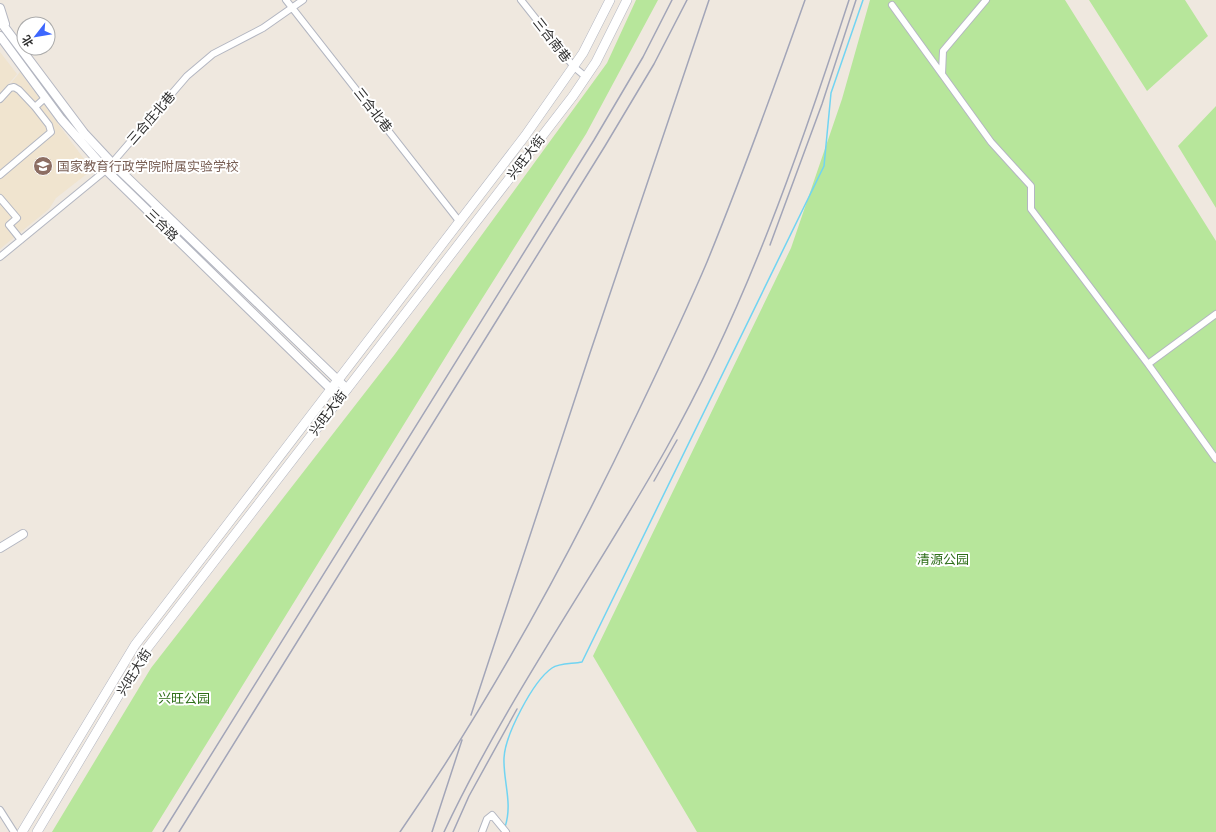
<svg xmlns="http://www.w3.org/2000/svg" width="1216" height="832" font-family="'DejaVu Sans','Noto Sans SC',sans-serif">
<rect width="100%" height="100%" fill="#efe8df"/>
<!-- education -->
<path fill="#f0e4cf" d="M0,52L17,74L0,94Z
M20,72L84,159L88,173L56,198L49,209L0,249V97Z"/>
<!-- green -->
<path fill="#b7e69b" d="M636,0H658L586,134L461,332L152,832H52L151,668L395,354L607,63Z
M870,0H1065L1216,241V832H697L593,656L791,248L842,99Z
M1089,0H1185L1208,36L1147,91Z
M1216,106V208L1178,146Z"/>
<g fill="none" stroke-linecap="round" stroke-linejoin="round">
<!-- stream -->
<path stroke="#71d4f2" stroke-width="1.5" d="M505,827C513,803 503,781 504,758C505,735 533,681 552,668C559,663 573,664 582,662L824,166L831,93L863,0"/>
<!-- minor casing -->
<g stroke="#b3b6c1" stroke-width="8">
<path id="minor" d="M286,0L459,221
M521,0L574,67L586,77
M892,5L991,142L1031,186V209L1148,364L1216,459
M942,74L943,51L986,0
M0,99L10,88L14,87L19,90L35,107L45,98
M0,175L51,132L49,125L35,107
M0,198L17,218L9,225L21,240
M0,257L106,170L187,76L213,54L263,28L303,0
M1148,364L1216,314
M0,810L14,832
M482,832L487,819L492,815L506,832"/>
</g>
<!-- tertiary casing -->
<g stroke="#b3b6c1" stroke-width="10">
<path id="tertiary" d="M0,8L5,24
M0,21L84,133L112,163L347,389
M0,36L61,119L106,170L340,398
M0,548L23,534"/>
</g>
<!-- secondary casing -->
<g stroke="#b3b6c1" stroke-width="10">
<path id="secondary" d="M22,832L135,645L525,136L583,53L610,0
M37,832L145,651L573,96L596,62L627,0"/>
</g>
<!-- minor -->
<use href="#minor" stroke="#fff" stroke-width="6"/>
<!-- tertiary -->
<use href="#tertiary" stroke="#fff" stroke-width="8"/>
<!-- secondary -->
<use href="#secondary" stroke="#fff" stroke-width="9"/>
<!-- rail -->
<path stroke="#a2a5b8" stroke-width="1.5" d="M770,245L822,104L856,0
M654,481L677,440
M471,715L590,353L709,0
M163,832L594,140L643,57L672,0
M179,832L605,146L654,64L687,0
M400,832C491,700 568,559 637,414C661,364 685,314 707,262C742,176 774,88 805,0
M432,832L462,740
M444,832C507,698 594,577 666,449C746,307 799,154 849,0
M453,832L469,796L517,709"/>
</g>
<!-- icons -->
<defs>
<g id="school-disc" transform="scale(1)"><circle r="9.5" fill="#8d6e63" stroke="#fff"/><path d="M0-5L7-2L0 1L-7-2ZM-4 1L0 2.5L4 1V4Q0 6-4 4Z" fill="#fff"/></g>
</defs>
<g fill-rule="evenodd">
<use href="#school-disc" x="43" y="166"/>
</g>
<g text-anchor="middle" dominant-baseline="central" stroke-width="4" stroke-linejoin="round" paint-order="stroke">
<!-- street labels -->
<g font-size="13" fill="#2d2d2d" stroke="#fff">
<text transform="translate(552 40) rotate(52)">三合南巷</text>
<text transform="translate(373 110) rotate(52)">三合北巷</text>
<text transform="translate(151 118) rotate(-49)">三合庄北巷</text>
<text transform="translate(526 157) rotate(-52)">兴旺大街</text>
<text transform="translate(162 225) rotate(44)">三合路</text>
<text transform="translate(328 413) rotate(-53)">兴旺大街</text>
<text transform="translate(134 672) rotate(-58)">兴旺大街</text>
</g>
<!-- education labels -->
<g font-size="13" fill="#785e54" stroke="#fff" text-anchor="start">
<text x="57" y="166">国家教育行政学院附属实验学校</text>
</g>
<!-- park labels -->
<g font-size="13" fill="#2e6e19" stroke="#fff">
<text x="943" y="559">清源公园</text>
<text x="184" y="698">兴旺公园</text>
</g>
</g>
<!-- north arrow -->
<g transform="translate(36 36) rotate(239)"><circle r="19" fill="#ffffff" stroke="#ababab"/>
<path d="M0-3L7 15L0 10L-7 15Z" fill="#3d67fe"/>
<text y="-6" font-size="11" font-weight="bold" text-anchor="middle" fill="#2d2d2d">北</text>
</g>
</svg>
